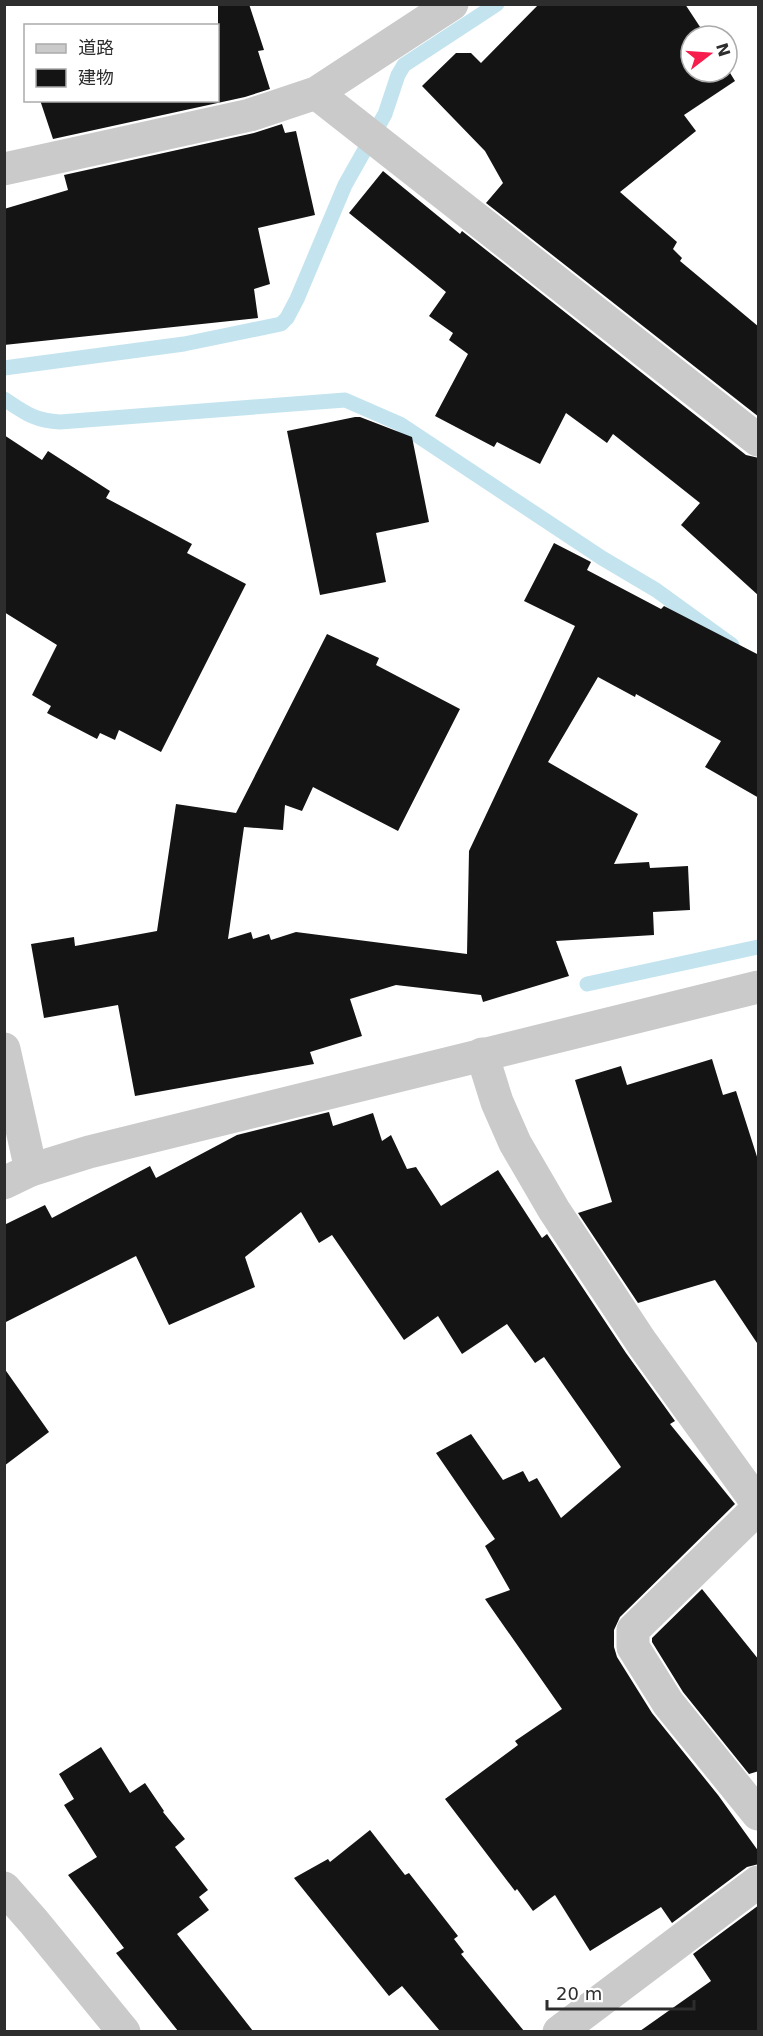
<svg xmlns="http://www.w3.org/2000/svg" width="763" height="2036" font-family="'DejaVu Sans','Noto Sans JP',sans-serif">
<rect width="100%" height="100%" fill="#fff"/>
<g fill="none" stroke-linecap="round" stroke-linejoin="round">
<!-- stream -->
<path stroke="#c3e4ef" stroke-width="15" d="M4,368L184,344L281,324L287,318L297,299L345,185L385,114L398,75L404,65L497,4
M4,399C25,413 35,421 60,422L345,400L400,424L602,558L656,590L732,645
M587,984L758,947"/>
</g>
<!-- building -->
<path fill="#141414" d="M218,4H249L264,50L258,51L270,89L245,97L53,139L40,100H218Z
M539,4H685L706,36H691V72H727V68L735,81L684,115L696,131L620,192L677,242L673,249L682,258L680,261L759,327V417L486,203L503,183L485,151L422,86L456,53H471L481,63Z
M282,124L285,133L296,131L315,215L258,228L270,284L254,289L258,318L4,345V209L68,190L64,175L254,133Z
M383,171L460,234L462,231L746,455L759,458V596L681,525L700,503L613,434L607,443L566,413L540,464L497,442L494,447L435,416L468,354L449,340L453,333L429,316L446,292L349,213Z
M355,417H360L412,437L429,522L376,533L386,582L320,595L287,431Z
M4,435L42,460L48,451L110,491L106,498L192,544L187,553L246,584L161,752L119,730L115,740L100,733L97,739L47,713L51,706L32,695L57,645L4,612Z
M554,543L591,562L587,570L661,609L664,606L759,655V798L705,767L721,741L636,694L635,697L598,677L548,762L638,814L614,864L649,862L650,868L688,866L690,910L653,912L654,935L556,941L569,976L483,1002L481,995L396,985L350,999L362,1036L310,1052L314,1064L135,1096L118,1005L44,1018L31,944L74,937L75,946L157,931L176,804L236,813L327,634L379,658L376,665L460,709L398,831L313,787L302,811L285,805L283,830L244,827L228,939L251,932L253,939L269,934L271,940L296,932L467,954L469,851L575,626L524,601Z
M712,1059L723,1095L736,1091L759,1163V1346L715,1280L638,1303L578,1213L612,1202L575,1080L621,1066L627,1085Z
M329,1112L333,1126L373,1113L382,1141L391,1135L407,1169L416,1167L441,1206L498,1170L542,1238L547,1234L626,1353L675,1421L670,1424L735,1504L620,1617L614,1630V1647L617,1657L652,1713L718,1795L759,1852V1864L747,1867L672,1923L661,1907L590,1951L555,1895L533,1911L517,1889L515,1891L445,1799L518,1745L515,1741L562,1709L485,1599L510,1590L485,1546L495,1539L436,1453L471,1434L503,1480L523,1471L529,1482L537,1478L561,1518L621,1467L544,1357L535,1363L507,1324L462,1354L438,1316L404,1340L332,1235L319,1243L301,1212L245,1257L255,1287L169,1325L136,1256L4,1323V1225L45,1205L52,1218L150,1166L156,1178L237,1135Z
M4,1368L49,1432L4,1466Z
M702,1589L759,1660V1771L749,1774L683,1692L652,1642V1638Z
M101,1747L130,1793L145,1783L164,1811L163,1812L185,1839L175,1847L208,1890L199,1897L209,1910L177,1934L253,2031H178L116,1953L124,1948L68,1875L97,1857L64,1805L74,1799L59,1774Z
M370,1830L405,1875L409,1873L458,1936L454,1939L464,1952L461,1954L524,2031H440L402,1986L389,1996L294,1878L328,1859L330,1862Z
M759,1905V2031H640L711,1981L693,1954Z"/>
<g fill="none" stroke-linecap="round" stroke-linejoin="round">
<!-- minor -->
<path stroke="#cacaca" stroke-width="33" d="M316,93L758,440
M4,169L250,115L316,93L452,4
M4,1049L31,1170
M482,1054L497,1102L515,1143L554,1210L642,1343L758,1504
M758,1508L633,1630V1647L668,1703L758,1814
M4,1888L34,1922L124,2032
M559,2032L758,1882"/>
<!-- tertiary -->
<path stroke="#cacaca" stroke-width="33" d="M4,1183L31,1170L89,1152L758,987"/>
</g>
<!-- border -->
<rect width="763" height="2036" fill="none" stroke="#2d2d2d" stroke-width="12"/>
<!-- legend -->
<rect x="24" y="24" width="195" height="78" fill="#ffffff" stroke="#ababab" stroke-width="1.5"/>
<rect x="36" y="44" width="30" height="9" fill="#cacaca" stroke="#ababab" stroke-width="1.5"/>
<text x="78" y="54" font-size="18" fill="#2d2d2d">道路</text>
<rect x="36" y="69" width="30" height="18" fill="#141414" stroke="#ababab" stroke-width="1.5"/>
<text x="78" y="84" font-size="18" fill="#2d2d2d">建物</text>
<!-- north arrow -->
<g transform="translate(709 54) rotate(73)"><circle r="28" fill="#ffffff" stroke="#ababab" stroke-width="1.5"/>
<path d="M0-4.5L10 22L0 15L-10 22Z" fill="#f71d4c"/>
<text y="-9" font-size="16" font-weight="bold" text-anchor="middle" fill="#2d2d2d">N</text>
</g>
<!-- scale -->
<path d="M547 2000v9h147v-9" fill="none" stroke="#2d2d2d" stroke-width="3"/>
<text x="556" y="2000" font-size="18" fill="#2d2d2d" stroke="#ffffff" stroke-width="4.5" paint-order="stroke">20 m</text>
</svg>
